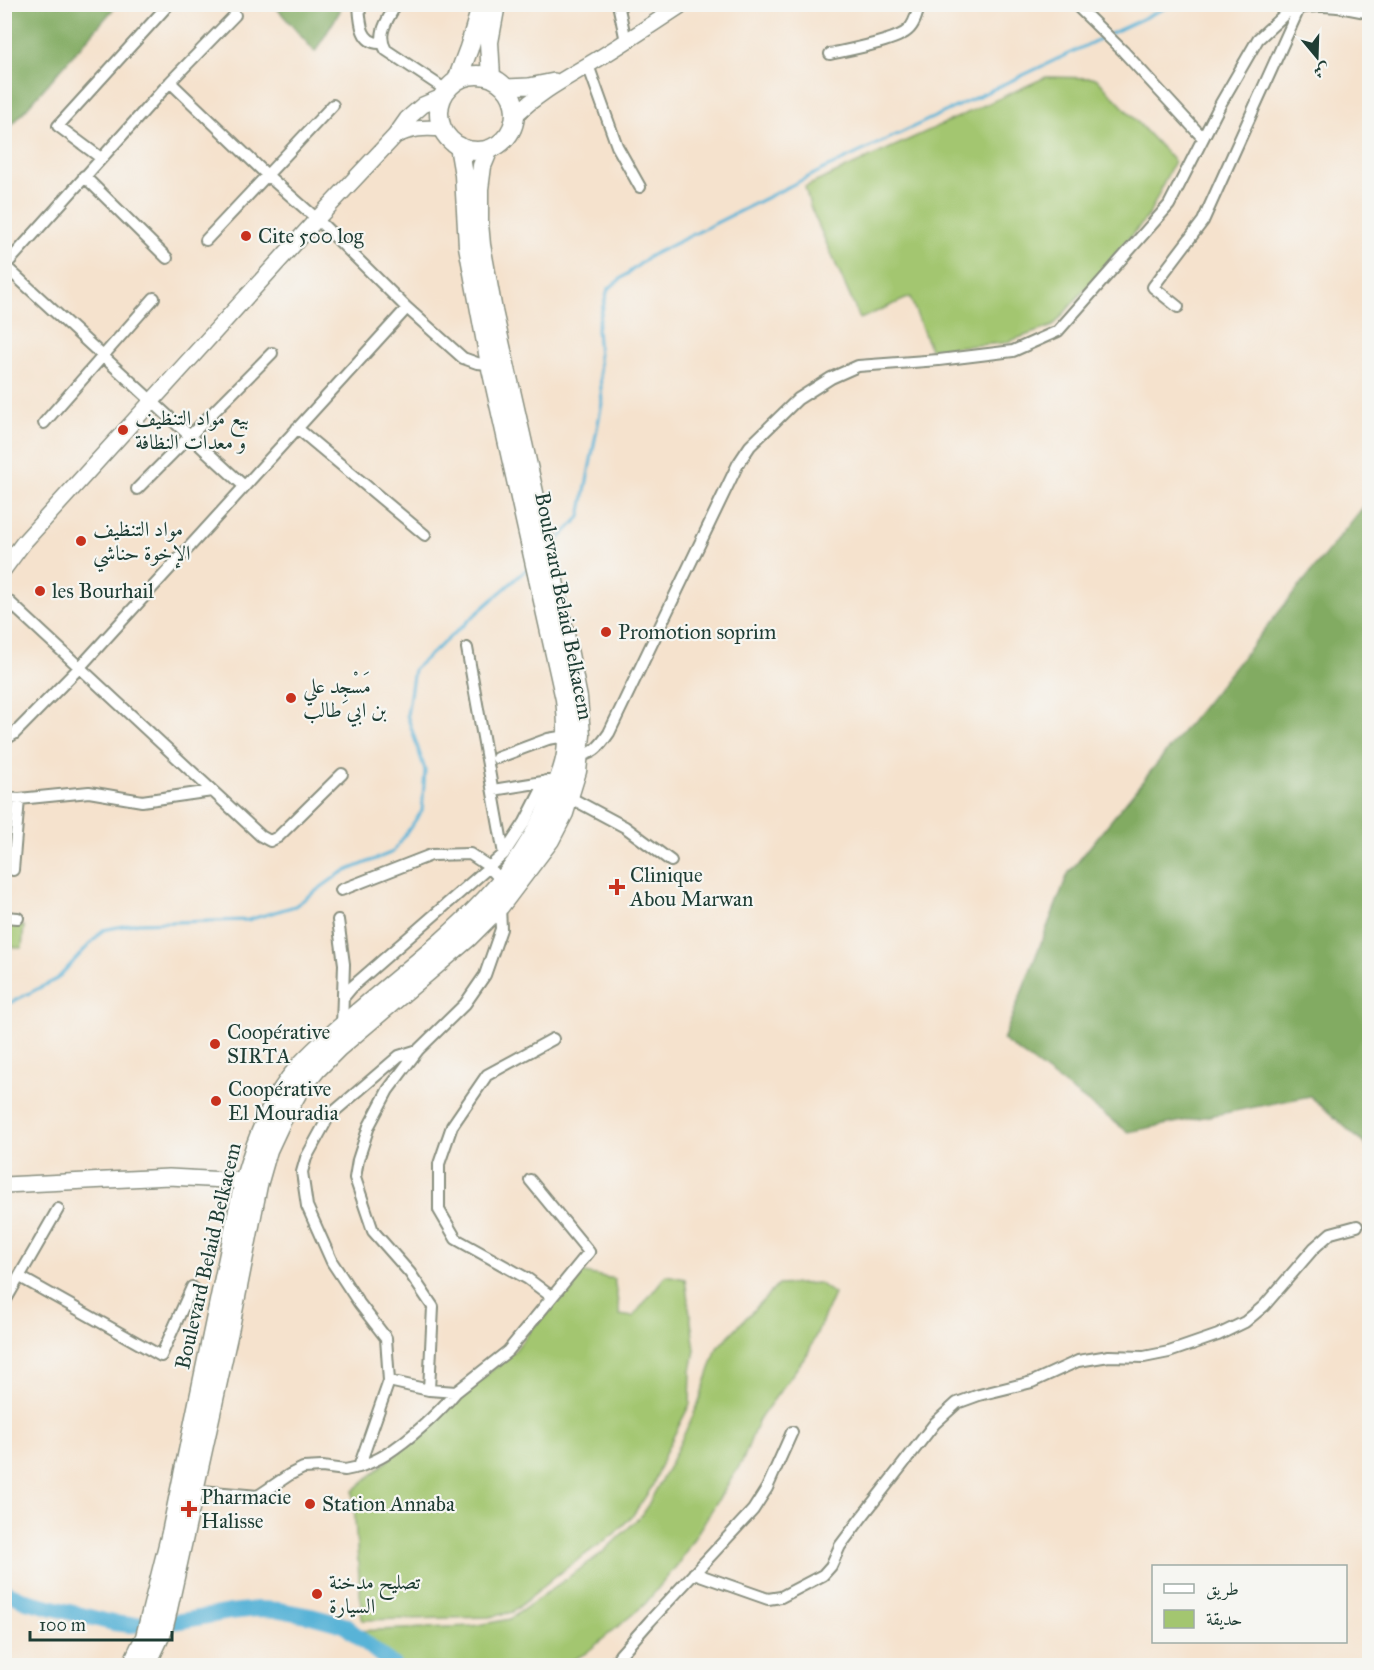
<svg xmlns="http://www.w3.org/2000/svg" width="1374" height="1670" font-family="'IM FELL Great Primer',Amiri,serif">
<rect width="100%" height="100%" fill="#f6f6f2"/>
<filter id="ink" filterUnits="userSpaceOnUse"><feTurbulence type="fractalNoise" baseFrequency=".0167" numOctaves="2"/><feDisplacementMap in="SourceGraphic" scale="12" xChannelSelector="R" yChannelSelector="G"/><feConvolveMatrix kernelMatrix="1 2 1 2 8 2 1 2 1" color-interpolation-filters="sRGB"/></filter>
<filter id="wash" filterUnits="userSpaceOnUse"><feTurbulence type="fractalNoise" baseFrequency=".008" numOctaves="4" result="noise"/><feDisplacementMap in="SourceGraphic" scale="24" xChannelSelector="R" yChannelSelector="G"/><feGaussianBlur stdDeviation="1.35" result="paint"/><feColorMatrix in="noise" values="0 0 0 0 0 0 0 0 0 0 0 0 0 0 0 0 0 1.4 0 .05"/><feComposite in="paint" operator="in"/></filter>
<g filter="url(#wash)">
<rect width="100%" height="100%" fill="#f5e2cd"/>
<!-- green -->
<path fill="#a3c670" stroke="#618252" stroke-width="1.5" d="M1046,77L1096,78L1174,161L1149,215L1053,326L1004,343L930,349L910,297L860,319L810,206L805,187Z
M4,925L24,926L22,948L5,947Z
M575,1271L614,1279L620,1315L633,1317L666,1275L685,1279L695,1350L691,1371L690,1404L667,1449L652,1487L633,1515L614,1534L554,1577L513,1612L489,1617L362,1620L353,1491L516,1349Z
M819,1283L834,1294L808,1353L758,1421L743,1460L678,1564L645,1604L586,1653L564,1665H399L357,1631L473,1626L510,1619L602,1553L643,1514L670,1464L697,1407L717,1348L778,1285Z"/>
<!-- forest -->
<path fill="#82ab62" stroke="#50744b" stroke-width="1.5" d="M5,4L117,5L5,133L4,5Z
M274,5H339L340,11L315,52Z
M1369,500V1148L1310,1096L1128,1132L1003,1040L1068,874Z"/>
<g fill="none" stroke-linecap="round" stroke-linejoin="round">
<!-- stream -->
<path stroke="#59b3d7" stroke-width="3" d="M1110,34L1174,4
M552,546L580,517L602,403L597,328L608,289L650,256L824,169L1104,37
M4,1006L57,979L103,930L138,923L248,920L295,906L341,873L393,852L422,811L425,770L407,715L414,669L529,567"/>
<!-- river -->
<path stroke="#59b3d7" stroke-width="16" d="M4,1591L26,1601L113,1623L130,1625L181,1621L230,1612L258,1609L280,1610L311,1616L344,1625L394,1666"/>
</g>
</g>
<g filter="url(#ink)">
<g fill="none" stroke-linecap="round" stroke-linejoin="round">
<!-- street casing -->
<g stroke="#8a9080" stroke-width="14">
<path id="street" d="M359,4C360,20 360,45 382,43
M396,4C388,20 376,33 386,50L446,90
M618,4L626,41
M1075,4L1123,51L1203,138
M1300,8C1323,3 1347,8 1370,13
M830,54C848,50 897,41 908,30C915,24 917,13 920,4
M588,65L617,146L640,187
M170,82L267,175L317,219L407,308L463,358L477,363L490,364
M101,158L58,126L169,4
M84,176L167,258
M206,240L333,105
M5,266L244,486
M4,267L170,82L235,15
M1178,307L1153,287L1203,221L1301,4
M44,423L154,298
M297,428L425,535
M137,489L272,353
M4,597L261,836L270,841L278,837L342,774
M4,740L14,734L80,667L407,308
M574,755C592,757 600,746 609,733L738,464L750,446L798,399L831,378L858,366L939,360L1013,351L1058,331L1169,205L1221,103L1258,39L1296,4
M497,758L548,739L572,735
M493,790L549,781
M569,797L625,827L671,861
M4,798L19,799L13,870
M19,799L89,792L142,801L212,791
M504,854L525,822L546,781
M341,890L431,855L470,854L488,866L502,881
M4,917L18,918
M338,920L344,964L342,1026
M343,998L353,986L504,854L467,648
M20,1277L161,1356L192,1287
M552,1297L528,1279L456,1239L439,1210V1164L452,1126L487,1075L553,1039
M4,1303L58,1209
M389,1381L386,1338L359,1303L332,1262L307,1206L302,1172L306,1158L329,1116L399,1056L418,1050
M429,1390L433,1307L410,1273L373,1231L355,1178L358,1160L369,1126L388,1090L418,1050L465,1004L485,975L501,929L500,906
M359,1467C367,1464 377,1460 385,1455C410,1439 437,1415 456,1392
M191,1490L258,1496L289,1475L303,1468L322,1467L345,1470L359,1467L389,1381L429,1390L456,1392L508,1351L589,1252L530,1180
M694,1573L768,1599L781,1597L823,1575L831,1566L840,1546L861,1518L935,1423L957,1403L979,1395L1032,1382L1078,1361L1109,1356L1144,1357L1169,1352L1218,1335L1245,1322L1264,1306L1314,1248L1331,1233L1357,1226
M613,1666L620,1655L650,1621L753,1510L767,1488L792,1432"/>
</g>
<!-- secondary casing -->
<g stroke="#8a9080" stroke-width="18">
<path id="secondary" d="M506,87L529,86L554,81
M515,115C539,93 561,81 588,65C620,46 651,25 683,4
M395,136C411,128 425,127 442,129
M4,569L24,542L317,219L395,136L407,119L423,105L442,97
M4,1185L169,1177L244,1181"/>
</g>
<!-- primary casing -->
<g stroke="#8a9080" stroke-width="21">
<path id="primary" d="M439 113a38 38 0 1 1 76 0a38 38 0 1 1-76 0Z
M491,77L489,42L496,4
M457,80L469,48L482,4
M131,1666L145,1637L171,1533L244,1181C256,1140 271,1099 299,1067C320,1043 346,1023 370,1002C441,942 517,887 552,797C557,783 564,769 566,754C568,736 567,717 565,699L490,364L468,246L464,175L459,146
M146,1666L163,1630L166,1618L231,1322L258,1185L268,1150L282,1120L298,1092L316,1070L338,1048L468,938L500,906L550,840L564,813L577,771L581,735L578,698L554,581L493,311L481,245L479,223V189L482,166L489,149"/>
</g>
<!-- street -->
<use href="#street" stroke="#fff" stroke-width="10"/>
<!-- secondary -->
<use href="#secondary" stroke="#fff" stroke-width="15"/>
<!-- primary -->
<use href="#primary" stroke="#fff" stroke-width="18"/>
</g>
</g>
<!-- markers -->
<g fill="#c8321e" stroke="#f6f6f2" stroke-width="2">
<circle cx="246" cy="236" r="6"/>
<circle cx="123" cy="430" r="6"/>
<circle cx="81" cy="541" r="6"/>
<circle cx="40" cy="591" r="6"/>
<circle cx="606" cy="632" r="6"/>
<circle cx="291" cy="698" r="6"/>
<path d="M614 878h6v6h6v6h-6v6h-6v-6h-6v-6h6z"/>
<circle cx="215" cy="1044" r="6"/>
<circle cx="216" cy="1101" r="6"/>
<circle cx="310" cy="1504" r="6"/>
<path d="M186 1500h6v6h6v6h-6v6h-6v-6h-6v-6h6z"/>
<circle cx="317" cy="1594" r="6"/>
</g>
<g text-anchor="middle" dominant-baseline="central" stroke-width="4.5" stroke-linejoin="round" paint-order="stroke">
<!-- poi labels -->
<g font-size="21" fill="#1f3d34" stroke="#f6f6f2" text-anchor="start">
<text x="258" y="236">Cite 500 log</text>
<text x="135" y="418">بيع مواد التنظيف<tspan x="135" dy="24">و معدات النظافة</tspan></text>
<text x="93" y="529">مواد التنظيف<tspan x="93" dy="24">الإخوة حناشي</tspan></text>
<text x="52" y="591">les Bourhail</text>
<text x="618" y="632">Promotion soprim</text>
<text x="303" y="686">مَسْجِد علي<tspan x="303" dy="24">بن ابي طالب</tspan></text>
<text x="630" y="875">Clinique<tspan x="630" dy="24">Abou Marwan</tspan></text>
<text x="227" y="1032">Coopérative<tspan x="227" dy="24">SIRTA</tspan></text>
<text x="228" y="1089">Coopérative<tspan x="228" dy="24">El Mouradia</tspan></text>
<text x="201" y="1497">Pharmacie<tspan x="201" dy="24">Halisse</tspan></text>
<text x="322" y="1504">Station Annaba</text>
<text x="329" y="1582">تصليح مدخنة<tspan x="329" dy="24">السيارة</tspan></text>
</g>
<!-- street labels -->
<g font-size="21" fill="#1f3d34" stroke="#f6f6f2">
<text transform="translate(564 606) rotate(79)">Boulevard Belaid Belkacem</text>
<text transform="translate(208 1256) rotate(-77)">Boulevard Belaid Belkacem</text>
</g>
</g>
<!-- margin -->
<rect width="1374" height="1670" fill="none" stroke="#f6f6f2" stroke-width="24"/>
<!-- legend -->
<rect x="1152" y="1565" width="195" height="78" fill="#f6f6f2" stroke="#a0aca6" stroke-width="1.5"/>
<rect x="1164" y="1584" width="30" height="9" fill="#ffffff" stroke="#a0aca6" stroke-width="1.5"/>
<text x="1206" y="1595" font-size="18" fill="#1f3d34">طريق</text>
<rect x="1164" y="1610" width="30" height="18" fill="#a3c670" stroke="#a0aca6" stroke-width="1.5"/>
<text x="1206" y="1625" font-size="18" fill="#1f3d34">حديقة</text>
<!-- north arrow -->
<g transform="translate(1317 57) rotate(161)" stroke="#f6f6f2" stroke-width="4.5" paint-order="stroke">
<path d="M0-4.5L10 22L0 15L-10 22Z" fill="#1f3d34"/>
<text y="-9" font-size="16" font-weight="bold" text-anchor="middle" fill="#1f3d34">ش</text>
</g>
<!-- scale -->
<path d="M30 1631v9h142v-9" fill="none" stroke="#1f3d34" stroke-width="3"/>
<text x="39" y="1631" font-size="18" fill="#1f3d34" stroke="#f6f6f2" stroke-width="4.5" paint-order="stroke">100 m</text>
</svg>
